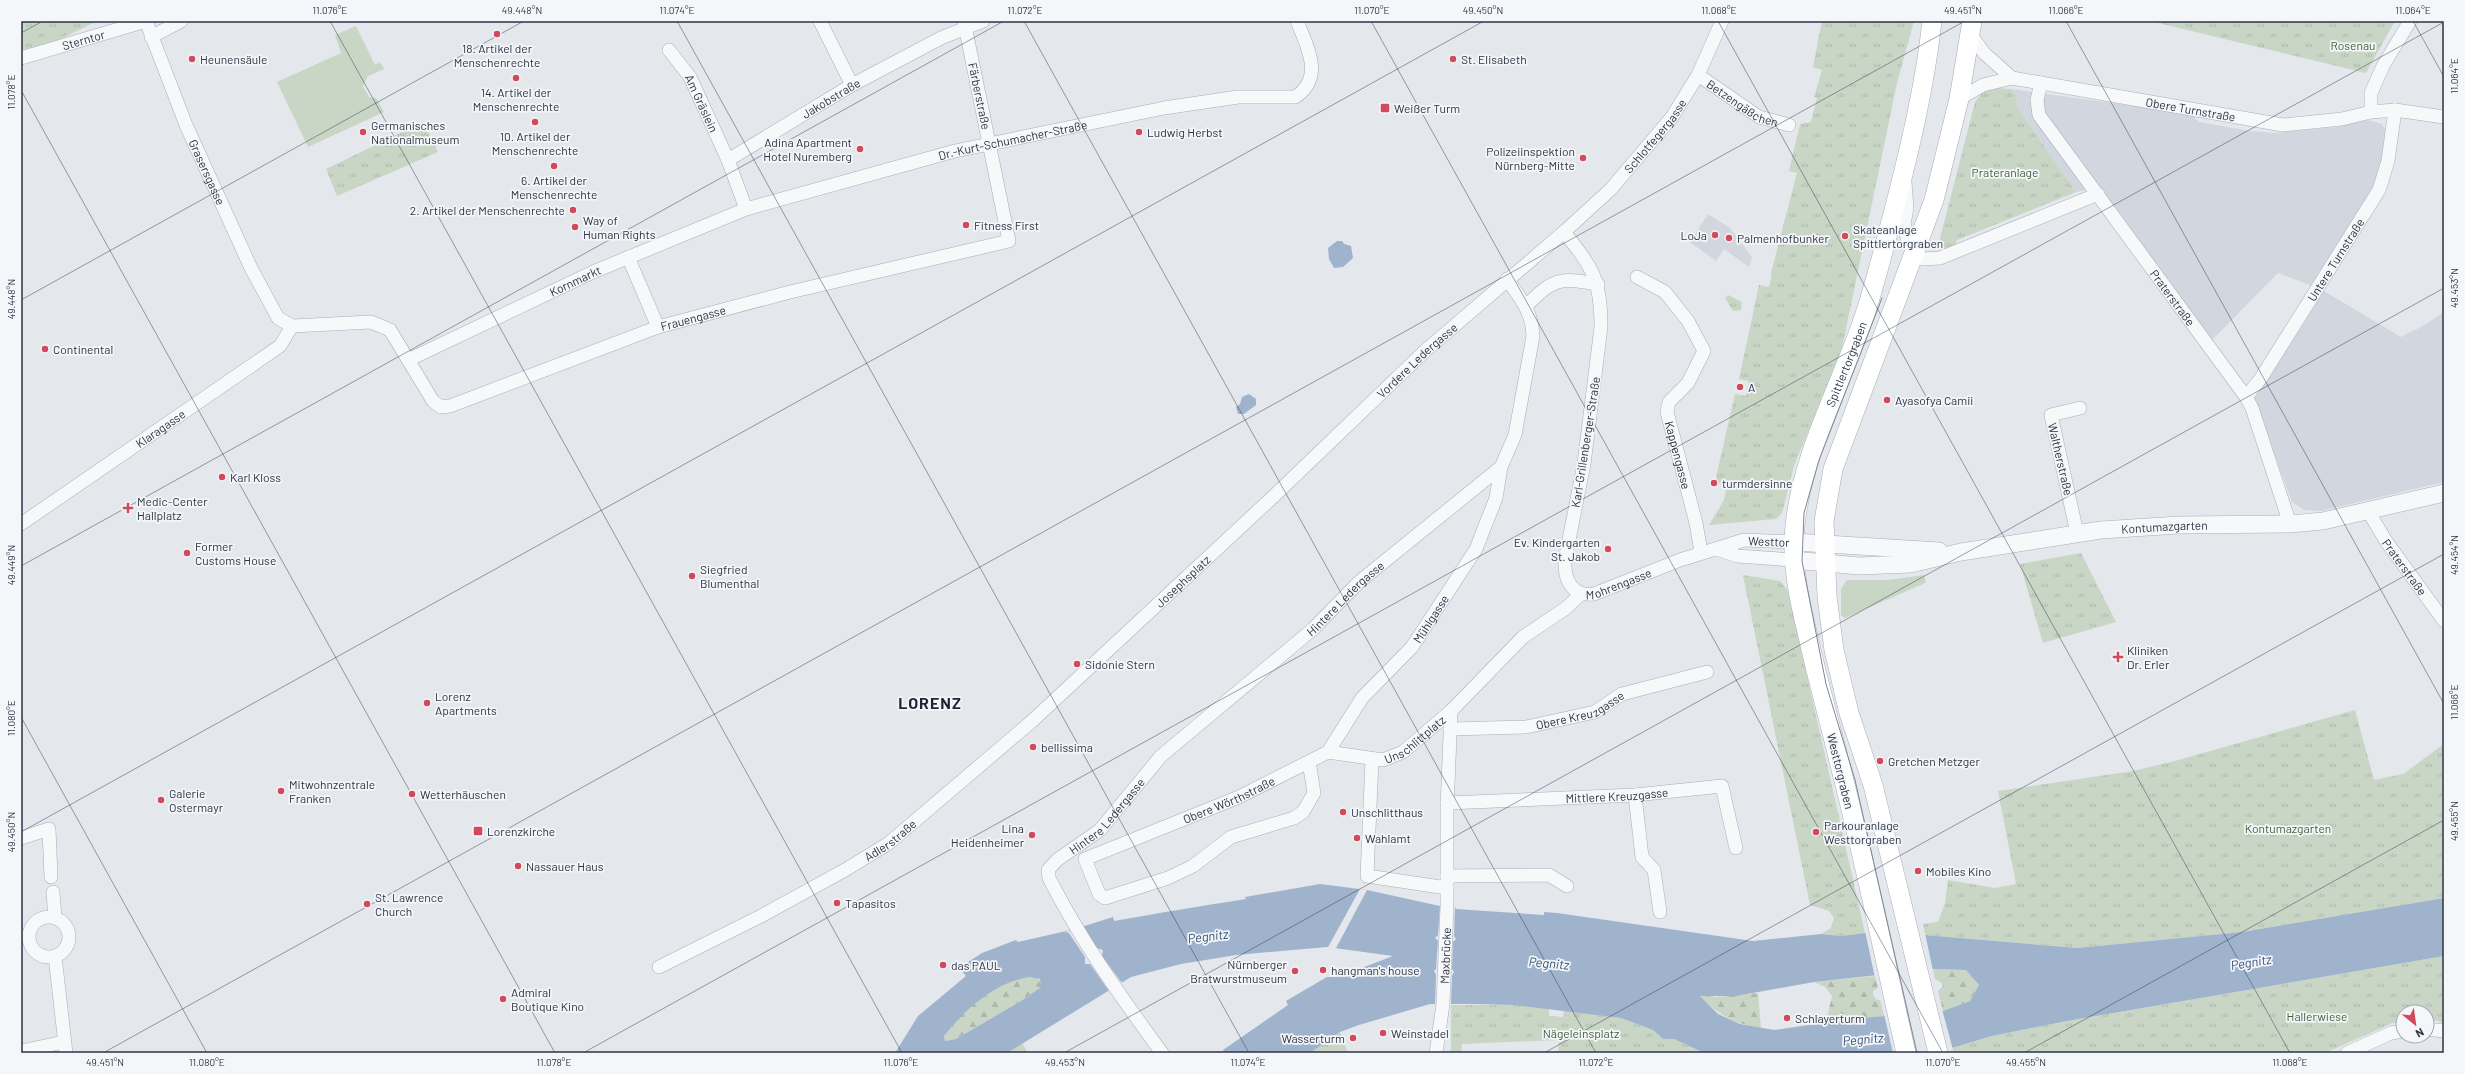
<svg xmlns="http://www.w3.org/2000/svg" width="2465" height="1074" font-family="Barlow,sans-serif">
<defs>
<pattern id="forest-firs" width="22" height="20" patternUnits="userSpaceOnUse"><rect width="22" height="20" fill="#c9d6c5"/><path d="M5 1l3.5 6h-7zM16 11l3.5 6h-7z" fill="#adb8ab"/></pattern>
<pattern id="park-tufts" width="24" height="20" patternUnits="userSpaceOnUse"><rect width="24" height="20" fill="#c9d6c5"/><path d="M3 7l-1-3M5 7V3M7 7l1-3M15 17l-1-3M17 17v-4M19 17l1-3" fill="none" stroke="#adb8ab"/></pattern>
</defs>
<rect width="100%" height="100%" fill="#e4e7ec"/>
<!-- built -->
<path fill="#d2d6de" d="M2011,89L2155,109L2193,116L2199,122L2250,131L2275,133L2337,127L2368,120L2382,124L2386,132V138L2377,185L2322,290L2401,337L2421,327L2441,314L2444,309V482L2321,511L2304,510L2292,502L2254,399L2322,290L2278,273L2209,343L2096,188L2076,192L2017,107L2016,95Z
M1708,214L1730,228L1752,257L1749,267L1724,249L1716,261L1690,242Z"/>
<!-- green -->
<path fill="#c9d6c5" d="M356,26L375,65L380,62L384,69L368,76L363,86L369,97L376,98L384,112L308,147L277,82L341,53L335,35Z
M1924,575L1926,582L1923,584L1845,618L1841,615V589L1847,580H1888Z"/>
<!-- forest -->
<path fill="url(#forest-firs)" d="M1933,969L1966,970L1979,985L1970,1001L1943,1011L1938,991L1943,986L1942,983L1935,979Z
M1875,976L1878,988L1873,991V995L1877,1000H1880L1884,1016L1826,1022L1832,996L1825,987L1814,982Z
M1035,977L1042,981L1041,987L1021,1001L956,1039L945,1041L944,1036C965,1010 999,975 1035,977Z
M1758,993L1761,1028C1732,1023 1720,1016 1699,995L1716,997Z"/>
<!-- park -->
<path fill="url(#park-tufts)" d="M21,21H98L47,45L21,50Z
M1822,21H1914L1897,83L1842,348L1794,466L1782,513L1776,519L1709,525L1724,500L1727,486L1715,482L1735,394L1746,396L1749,381L1739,379L1759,285L1769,287L1772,274L1771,273L1797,173L1789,171L1800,124L1811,122L1817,98L1814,97L1822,70L1813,67Z
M2150,21H2395L2366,73Z
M1986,87L2011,89L2016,95L2017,107L2076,192L1957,240L1955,246L1937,250L1975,102Z
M423,122L438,152L337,196L326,169Z
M1728,295L1742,302L1741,310L1733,311L1725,298Z
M2081,553L2116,622L2043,643L2020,564Z
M1743,575L1780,581L1788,591L1865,933L1841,936L1821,934L1831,928L1834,918L1829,911L1810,905Z
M2355,710L2374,780L2403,774L2444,744V898L2242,932L2077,948L1925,935L1923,924L1938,922L1945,903L1948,880L1995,888L2016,884L1998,791L2133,771L2175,761Z
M2444,956V1023L2427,1018V1012H2403V1022L2393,1023L2325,1053H1953L1952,1048L1992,1036L2067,1021Z
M1451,1005H1513L1549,1008V1016L1563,1017L1564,1010L1621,1018L1653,1030L1663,1039H1674L1704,1053H1558L1559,1040L1462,1044L1461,1053H1451Z
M1340,1032L1348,1053H1310Z
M1022,1043L1028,1053H1007Z"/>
<!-- water -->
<path fill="#9fb4cc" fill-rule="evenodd" d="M1337,241H1342L1344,244L1351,246L1353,258L1343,267L1334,268L1329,259L1328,248Z
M1249,394L1256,399V405L1244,414H1238L1236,407L1240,404L1242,397Z
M1320,884L1367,890L1440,906L1455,907L1456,909L1544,915V912L1557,913L1753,941L1821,934L1841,936L1865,933L1925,935L2077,948L2242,932L2444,898V956L2067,1021L1992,1036L1952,1048L1911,1053H1704L1674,1039H1663L1653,1030L1621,1018L1513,1005L1473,1004H1430L1359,1025L1340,1032L1310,1053H1224L1223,1050L1288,1005L1286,1001L1327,977H1338L1393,956L1327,947L1236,955L1181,964L1131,977L1007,1053H895L918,1016L966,976L959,968L982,953L1016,940L1018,942L1075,929L1113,917L1114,921C1160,913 1200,906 1246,899L1245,897ZM1933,969L1966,970L1979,985L1970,1001L1943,1011L1850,1019L1774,1030L1740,1024L1718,1014L1700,996H1736L1814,982ZM1030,977L1040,979L1041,987L1021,1001L956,1039L945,1041L944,1036C966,1009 995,982 1030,977Z"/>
<!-- pier -->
<path fill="#e4e7ec" d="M1360,889L1367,890L1335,950L1327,949Z
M1440,906L1455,907L1454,936L1456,939L1453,942L1452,969L1454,972L1452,976L1451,1005L1435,1004L1436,975L1434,971L1436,969L1438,941L1435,938L1438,935Z
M1083,927L1097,948L1103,950L1102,956L1122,983L1109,991L1090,964H1085V957L1069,933L1065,932Z
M1865,931L1925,933L1933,971L1875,978Z
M1942,1009L1953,1050L1927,1053H1893L1884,1014Z"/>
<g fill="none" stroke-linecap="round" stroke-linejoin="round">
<!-- minor casing -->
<g stroke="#a9aeb7" stroke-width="14">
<g id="minor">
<path id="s1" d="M146,21L186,125L251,268L278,318L292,326L371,322L390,330L433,401L441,407L450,406L658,327L790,292L1009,241L964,21"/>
<path d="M820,21L852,85"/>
<path d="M1971,35L1984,53L2012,78"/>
<path d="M151,37L181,21"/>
<path id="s2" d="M669,50L690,77L728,160L746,209"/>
<path id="s3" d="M21,58L146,21"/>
<path id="s4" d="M1698,75L1759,117L1789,125"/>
<path id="s5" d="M2041,83L2037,100L2039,115L2246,397L2252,408L2290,524"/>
<path id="s6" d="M1959,99L1983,85L2012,78L2283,125L2342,119L2371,112L2395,110L2444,117"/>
<path d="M2371,112V93L2383,66L2410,21"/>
<path id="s7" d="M728,160L852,85L941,38L983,21"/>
<path d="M1905,182L1907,208L1904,224L1908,242L1916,254L1923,259L1940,258L2098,194"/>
<path id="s8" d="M1564,232C1593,268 1601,280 1601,327L1584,464L1565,560C1564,580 1572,597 1594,594L1680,560L1744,540L1794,542"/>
<path d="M628,257L658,327"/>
<path id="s9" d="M1637,277L1665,292L1688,321L1704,351L1688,383L1669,402L1667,412L1696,523L1701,552"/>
<path d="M1526,306C1555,277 1559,278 1598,284"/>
<path id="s10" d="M408,360L593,272L746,209L955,151L1164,108L1238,97H1295C1325,78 1307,46 1297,21"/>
<path id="s11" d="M2246,397L2261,378L2379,190L2388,161L2395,110"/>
<path id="s12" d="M2368,511L2386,541L2444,621"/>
<path id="s13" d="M21,524L280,346L292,326"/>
<path d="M2077,533L2051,415L2080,408"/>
<path d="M1717,549L1737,556L1793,560"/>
<path id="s14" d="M1450,729L1526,727L1595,712L1622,694L1707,672"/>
<path id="s15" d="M1328,752L1362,698L1412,647L1476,549L1496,498L1501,467"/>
<path d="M1372,760L1367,876L1447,888"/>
<path id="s16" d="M1309,762L1314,793L1303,812L1294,818L1231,837L1193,866L1168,878L1105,898L1099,894L1085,859L1239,797L1328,752L1383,760L1403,752L1451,711L1523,637L1566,608L1581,594"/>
<path d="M1635,795L1642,857L1654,870L1660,912"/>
<path id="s17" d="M1447,803L1635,795L1722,786L1736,848"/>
<path d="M21,838L49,829L51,877"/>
<path d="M1447,876L1549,875L1567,886"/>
<path d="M53,892L55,918"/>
<circle cx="49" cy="937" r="20"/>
<path d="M55,956L66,1053"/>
<path id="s18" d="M659,967L761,916L845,870L889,843L1031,722L1275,495L1426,350L1564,232L1611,189L1672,117L1698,75L1722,21"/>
<path d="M2427,1029L2444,1031"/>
<path d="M21,1051L64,1042"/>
<path id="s19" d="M1162,1053C1121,997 1081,941 1049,878L1048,870L1057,860L1100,830L1161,756L1313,629L1359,582L1501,467L1515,435L1533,336C1532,311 1521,299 1507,279"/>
<path id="s20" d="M1436,1053L1443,1004L1447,906V809L1451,711"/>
<path d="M2347,1053L2391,1033L2403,1031"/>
</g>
</g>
<!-- tertiary casing -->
<g stroke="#a9aeb7" stroke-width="18">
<g id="tertiary">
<path d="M1794,542L1939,551"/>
<path id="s21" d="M1793,560L1859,566L1911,564L1961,552L2101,530L2179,525L2290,524L2323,521L2444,493"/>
</g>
</g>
<!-- secondary casing -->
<g stroke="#a9aeb7" stroke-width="20">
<g id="secondary">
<path id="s22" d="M1906,1053C1884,956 1864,857 1839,761C1829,719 1817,678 1808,636C1799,599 1791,564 1795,526C1802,455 1839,389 1862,323C1875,286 1884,247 1894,210C1910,148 1925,85 1932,21"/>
<path d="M1938,1053L1873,785L1849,713L1834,650L1827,596L1824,521L1833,469L1934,200L1959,99L1972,21"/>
</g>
</g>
<!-- minor -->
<use href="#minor" stroke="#f7f8fa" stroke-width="13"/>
<!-- tertiary -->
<use href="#tertiary" stroke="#f7f8fa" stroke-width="17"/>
<!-- secondary -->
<use href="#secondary" stroke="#fff" stroke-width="19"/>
<!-- tram -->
<path stroke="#7d8696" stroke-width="1" d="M1882,298L1819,460L1804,513L1802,561L1826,684L1855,780L1917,1053"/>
</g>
<!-- ticks -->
<path fill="none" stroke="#2b3445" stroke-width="1" stroke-opacity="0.45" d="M330,21L902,1053M677,21L1249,1053M1024,21L1596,1053M1371,21L1943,1053M1718,21L2290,1053M2066,21L2444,704M2413,21L2444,77M21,33L43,21M21,90L555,1053M21,300L524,21M21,566L1004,21M21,717L207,1053M21,832L1484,21M103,1053L1965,21M583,1053L2444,22M1064,1053L2444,288M1544,1053L2444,554M2024,1053L2444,820"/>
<!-- markers -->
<g fill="#d1495b" stroke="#f4f6f9" stroke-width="1.5">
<circle cx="497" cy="34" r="4"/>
<circle cx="192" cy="59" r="4"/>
<circle cx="1453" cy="59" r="4"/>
<circle cx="516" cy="78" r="4"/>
<rect x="1380" y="103" width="10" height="10" rx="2"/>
<circle cx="535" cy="122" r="4"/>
<circle cx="363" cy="132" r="4"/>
<circle cx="1139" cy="132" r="4"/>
<circle cx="860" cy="149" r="4"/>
<circle cx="1583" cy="158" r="4"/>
<circle cx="554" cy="166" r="4"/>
<circle cx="573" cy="210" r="4"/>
<circle cx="966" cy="225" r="4"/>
<circle cx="575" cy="227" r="4"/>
<circle cx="1715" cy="235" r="4"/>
<circle cx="1845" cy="236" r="4"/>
<circle cx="1729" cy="238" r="4"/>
<circle cx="45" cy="349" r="4"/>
<circle cx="1740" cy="387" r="4"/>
<circle cx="1887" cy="400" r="4"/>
<circle cx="222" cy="477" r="4"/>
<circle cx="1714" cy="483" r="4"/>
<path d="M126 502h4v4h4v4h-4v4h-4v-4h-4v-4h4z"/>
<circle cx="1608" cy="549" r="4"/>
<circle cx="187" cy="553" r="4"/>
<circle cx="692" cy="576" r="4"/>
<path d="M2116 651h4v4h4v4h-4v4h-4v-4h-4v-4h4z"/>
<circle cx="1077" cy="664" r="4"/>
<circle cx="427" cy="703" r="4"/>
<circle cx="1033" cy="747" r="4"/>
<circle cx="1880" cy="761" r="4"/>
<circle cx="281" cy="791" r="4"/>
<circle cx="412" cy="794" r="4"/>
<circle cx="161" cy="800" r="4"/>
<circle cx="1343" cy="812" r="4"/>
<rect x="473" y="826" width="10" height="10" rx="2"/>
<circle cx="1816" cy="832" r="4"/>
<circle cx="1032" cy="835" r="4"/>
<circle cx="1357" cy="838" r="4"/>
<circle cx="518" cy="866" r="4"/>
<circle cx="1918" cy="871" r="4"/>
<circle cx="837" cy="903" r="4"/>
<circle cx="367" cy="904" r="4"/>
<circle cx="943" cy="965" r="4"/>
<circle cx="1323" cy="970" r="4"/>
<circle cx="1295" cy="971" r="4"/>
<circle cx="503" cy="999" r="4"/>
<circle cx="1787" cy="1018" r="4"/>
<circle cx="1383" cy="1033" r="4"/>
<circle cx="1353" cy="1038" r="4"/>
</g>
<g text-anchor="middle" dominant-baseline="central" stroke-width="3.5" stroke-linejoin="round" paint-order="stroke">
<!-- street labels -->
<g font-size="12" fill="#2b3445" stroke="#f4f6f9">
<text stroke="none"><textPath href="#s3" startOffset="65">Sterntor</textPath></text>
<text transform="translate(980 96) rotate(78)">Färberstraße</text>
<text stroke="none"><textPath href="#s7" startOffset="120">Jakobstraße</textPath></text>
<text stroke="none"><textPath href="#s4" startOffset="53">Betzengäßchen</textPath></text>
<text stroke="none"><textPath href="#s2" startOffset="63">Am Gräslein</textPath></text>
<text stroke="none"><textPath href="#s6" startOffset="239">Obere Turnstraße</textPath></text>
<text stroke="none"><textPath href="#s18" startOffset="1305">Schlotfegergasse</textPath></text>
<text stroke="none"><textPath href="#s10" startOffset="646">Dr.-Kurt-Schumacher-Straße</textPath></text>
<text stroke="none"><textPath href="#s1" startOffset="163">Grasersgasse</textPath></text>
<text stroke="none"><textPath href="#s11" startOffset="164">Untere Turnstraße</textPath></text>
<text stroke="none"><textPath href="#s10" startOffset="185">Kornmarkt</textPath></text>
<text stroke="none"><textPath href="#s5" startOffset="259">Praterstraße</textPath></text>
<text stroke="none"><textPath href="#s1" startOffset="802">Frauengasse</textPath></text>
<text stroke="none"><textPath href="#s18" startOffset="977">Vordere Ledergasse</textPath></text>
<text stroke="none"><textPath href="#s22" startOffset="710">Spittlertorgraben</textPath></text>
<text stroke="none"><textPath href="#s13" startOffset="169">Klaragasse</textPath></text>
<text transform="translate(1585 442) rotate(-81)">Karl-Grillenberger-Straße</text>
<text stroke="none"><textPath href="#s9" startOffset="220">Kappengasse</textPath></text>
<text transform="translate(2061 459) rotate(77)">Waltherstraße</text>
<text stroke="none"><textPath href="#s21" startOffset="375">Kontumazgarten</textPath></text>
<text stroke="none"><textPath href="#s8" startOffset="578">Westtor</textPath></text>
<text stroke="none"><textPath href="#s12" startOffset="67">Praterstraße</textPath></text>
<text stroke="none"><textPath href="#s18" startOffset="655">Josephsplatz</textPath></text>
<text stroke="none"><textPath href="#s8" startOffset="420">Mohrengasse</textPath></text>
<text stroke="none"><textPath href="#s19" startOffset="621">Hintere Ledergasse</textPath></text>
<text stroke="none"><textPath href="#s15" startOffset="169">Mühlgasse</textPath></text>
<text stroke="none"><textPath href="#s14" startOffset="133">Obere Kreuzgasse</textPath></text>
<text stroke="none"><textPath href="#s16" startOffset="676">Unschlittplatz</textPath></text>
<text transform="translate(1841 771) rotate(76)">Westtorgraben</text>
<text stroke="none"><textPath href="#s17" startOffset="170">Mittlere Kreuzgasse</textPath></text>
<text stroke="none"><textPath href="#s16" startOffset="472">Obere Wörthstraße</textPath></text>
<text stroke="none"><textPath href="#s19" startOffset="297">Hintere Ledergasse</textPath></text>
<text stroke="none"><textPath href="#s18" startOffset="264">Adlerstraße</textPath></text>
<text stroke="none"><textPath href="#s20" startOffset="98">Maxbrücke</textPath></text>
</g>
<!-- park labels -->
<g font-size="12" fill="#3f6138" stroke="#f4f6f9">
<text x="2353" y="45">Rosenau</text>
<text x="2005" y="172">Prateranlage</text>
<text x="2288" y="828">Kontumazgarten</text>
<text x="2317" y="1016">Hallerwiese</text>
<text x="1581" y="1033">Nägeleinsplatz</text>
</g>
<!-- poi labels -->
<g font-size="12" fill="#2b3445" stroke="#f4f6f9" text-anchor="start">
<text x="497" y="48" text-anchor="middle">18. Artikel der<tspan x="497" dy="14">Menschenrechte</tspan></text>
<text x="200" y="59">Heunensäule</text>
<text x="1461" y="59">St. Elisabeth</text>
<text x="516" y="92" text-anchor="middle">14. Artikel der<tspan x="516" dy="14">Menschenrechte</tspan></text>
<text x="1394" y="108">Weißer Turm</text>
<text x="371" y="125">Germanisches<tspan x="371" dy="14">Nationalmuseum</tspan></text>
<text x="1147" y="132">Ludwig Herbst</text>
<text x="535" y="136" text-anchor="middle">10. Artikel der<tspan x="535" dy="14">Menschenrechte</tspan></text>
<text x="852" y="142" text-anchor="end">Adina Apartment<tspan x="852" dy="14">Hotel Nuremberg</tspan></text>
<text x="1575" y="151" text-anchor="end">Polizeiinspektion<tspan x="1575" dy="14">Nürnberg-Mitte</tspan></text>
<text x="554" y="180" text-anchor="middle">6. Artikel der<tspan x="554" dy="14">Menschenrechte</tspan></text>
<text x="565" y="210" text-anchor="end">2. Artikel der Menschenrechte</text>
<text x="583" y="220">Way of<tspan x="583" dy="14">Human Rights</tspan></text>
<text x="974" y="225">Fitness First</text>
<text x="1853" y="229">Skateanlage<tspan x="1853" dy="14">Spittlertorgraben</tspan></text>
<text x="1707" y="235" text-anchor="end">LoJa</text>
<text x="1737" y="238">Palmenhofbunker</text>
<text x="53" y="349">Continental</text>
<text x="1748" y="387">A</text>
<text x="1895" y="400">Ayasofya Camii</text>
<text x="230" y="477">Karl Kloss</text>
<text x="1722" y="483">turmdersinne</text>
<text x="137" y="501">Medic-Center<tspan x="137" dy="14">Hallplatz</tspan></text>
<text x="1600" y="542" text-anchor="end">Ev. Kindergarten<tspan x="1600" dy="14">St. Jakob</tspan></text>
<text x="195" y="546">Former<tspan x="195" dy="14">Customs House</tspan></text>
<text x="700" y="569">Siegfried<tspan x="700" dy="14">Blumenthal</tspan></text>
<text x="2127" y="650">Kliniken<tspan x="2127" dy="14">Dr. Erler</tspan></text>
<text x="1085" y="664">Sidonie Stern</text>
<text x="435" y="696">Lorenz<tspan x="435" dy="14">Apartments</tspan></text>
<text x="1041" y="747">bellissima</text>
<text x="1888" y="761">Gretchen Metzger</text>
<text x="289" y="784">Mitwohnzentrale<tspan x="289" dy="14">Franken</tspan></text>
<text x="169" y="793">Galerie<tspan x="169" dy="14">Ostermayr</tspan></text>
<text x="420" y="794">Wetterhäuschen</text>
<text x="1351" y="812">Unschlitthaus</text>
<text x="1824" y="825">Parkouranlage<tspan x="1824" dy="14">Westtorgraben</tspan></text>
<text x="1024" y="828" text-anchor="end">Lina<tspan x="1024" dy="14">Heidenheimer</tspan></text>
<text x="487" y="831">Lorenzkirche</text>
<text x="1365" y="838">Wahlamt</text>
<text x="526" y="866">Nassauer Haus</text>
<text x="1926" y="871">Mobiles Kino</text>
<text x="375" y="897">St. Lawrence<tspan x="375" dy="14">Church</tspan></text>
<text x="845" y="903">Tapasitos</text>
<text x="1287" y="964" text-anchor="end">Nürnberger<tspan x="1287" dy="14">Bratwurstmuseum</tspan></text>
<text x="951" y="965">das PAUL</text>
<text x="1331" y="970">hangman's house</text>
<text x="511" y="992">Admiral<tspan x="511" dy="14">Boutique Kino</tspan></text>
<text x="1795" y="1018">Schlayerturm</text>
<text x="1391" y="1033">Weinstadel</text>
<text x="1345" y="1038" text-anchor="end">Wasserturm</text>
</g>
<!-- water labels -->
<g font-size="13" font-style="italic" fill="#34527a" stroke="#f4f6f9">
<text transform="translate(1208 936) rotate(-7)">Pegnitz</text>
<text transform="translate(2251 962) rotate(-9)">Pegnitz</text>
<text transform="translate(1549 963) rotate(5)">Pegnitz</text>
<text transform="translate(1863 1039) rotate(-5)">Pegnitz</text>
</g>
<!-- district labels -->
<g font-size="16" font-weight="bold" letter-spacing="1" fill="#1d2536" stroke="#f4f6f9">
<text x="930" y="702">LORENZ</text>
</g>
</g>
<!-- border -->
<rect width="2465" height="1074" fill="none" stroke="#f4f6f9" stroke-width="44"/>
<!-- north arrow -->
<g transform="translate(2415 1024) rotate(151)"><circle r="19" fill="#f4f6f9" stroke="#a4a8b1"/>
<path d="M0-3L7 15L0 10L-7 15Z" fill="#d1495b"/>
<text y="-6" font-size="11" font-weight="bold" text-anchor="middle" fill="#2b3445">N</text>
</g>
<rect x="22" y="22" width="2421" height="1030" fill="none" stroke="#2b3445" stroke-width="1.5"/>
<g font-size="10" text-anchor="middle" fill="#2b3445">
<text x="330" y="14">11.076°E</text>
<text x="522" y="14">49.448°N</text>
<text x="677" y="14">11.074°E</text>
<text x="1025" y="14">11.072°E</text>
<text x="1372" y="14">11.070°E</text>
<text x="1483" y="14">49.450°N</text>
<text x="1719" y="14">11.068°E</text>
<text x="1963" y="14">49.451°N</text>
<text x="2066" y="14">11.066°E</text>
<text x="2413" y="14">11.064°E</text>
<text transform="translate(2454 76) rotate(-90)" y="4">11.064°E</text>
<text transform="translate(11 92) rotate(-90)" y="4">11.078°E</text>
<text transform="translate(2454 288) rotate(-90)" y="4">49.453°N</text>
<text transform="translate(11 299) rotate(-90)" y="4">49.448°N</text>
<text transform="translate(2454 555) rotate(-90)" y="4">49.454°N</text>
<text transform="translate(11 565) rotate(-90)" y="4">49.449°N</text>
<text transform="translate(2454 702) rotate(-90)" y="4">11.066°E</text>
<text transform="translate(11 718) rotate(-90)" y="4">11.080°E</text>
<text transform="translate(2454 821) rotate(-90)" y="4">49.455°N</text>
<text transform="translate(11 832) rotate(-90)" y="4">49.450°N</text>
<text x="105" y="1066">49.451°N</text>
<text x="207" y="1066">11.080°E</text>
<text x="554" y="1066">11.078°E</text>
<text x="901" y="1066">11.076°E</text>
<text x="1065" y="1066">49.453°N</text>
<text x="1248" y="1066">11.074°E</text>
<text x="1596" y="1066">11.072°E</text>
<text x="1943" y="1066">11.070°E</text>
<text x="2026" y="1066">49.455°N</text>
<text x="2290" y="1066">11.068°E</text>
</g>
</svg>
